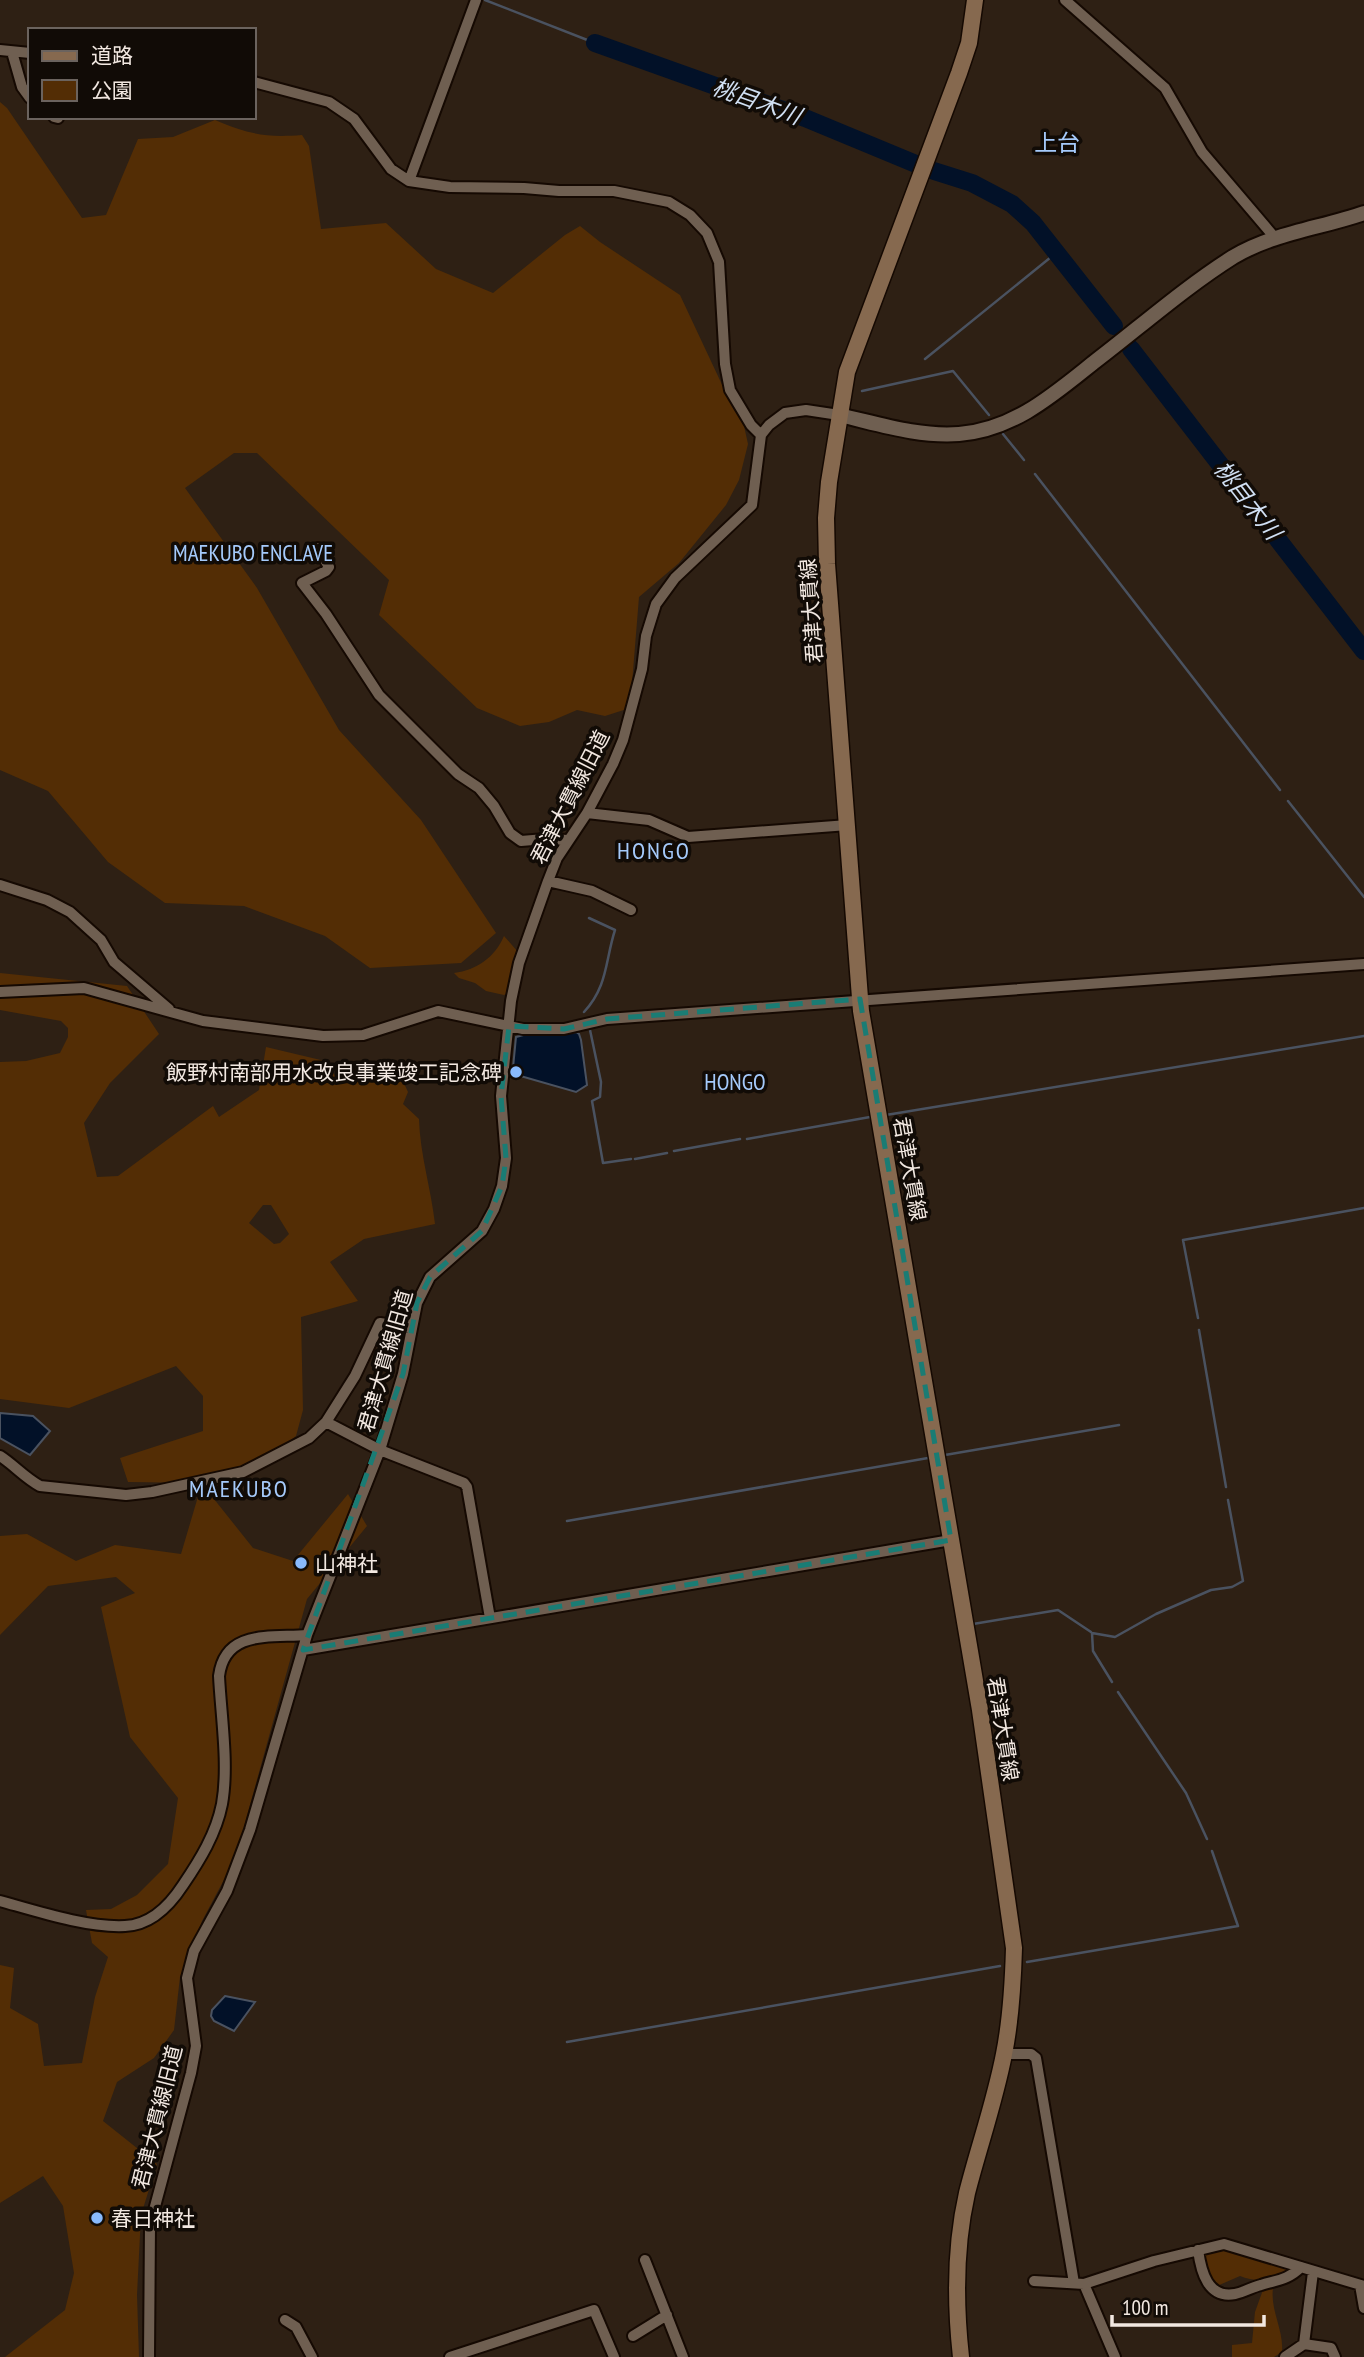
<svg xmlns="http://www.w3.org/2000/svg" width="1364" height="2357" font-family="'PT Sans Narrow','Noto Sans JP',sans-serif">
<rect width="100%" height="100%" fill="#2e2014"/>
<!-- green -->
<path fill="#532d05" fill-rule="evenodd" d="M0,102L7,108L82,218L106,215L138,139L173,137L215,120C249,134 265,138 302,135L309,146L321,229L386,223L436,269L493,293L565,235L580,226L600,242L680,295L732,406L744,426L748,444L739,480L726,505L679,563L639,597L630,708L605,716L577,710L549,722L520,726L477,708L379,615L389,580L257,453H234L185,488L257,588L339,730L421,820L496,933L461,963L370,968L325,936L244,906L165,903L108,862L48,791L0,770Z
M504,936L518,952L508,993L504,995L486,991L475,983L459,978L454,973C477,970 495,957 504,936Z
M0,973L127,986L159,1034L110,1083L84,1123L97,1177L118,1176L213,1106L219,1117L259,1090L266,1047L325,1061L341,1084L397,1068L408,1092L403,1104L419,1119C420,1155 431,1188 435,1224L364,1239L330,1262L358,1301L301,1317L303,1410L296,1436L214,1499L253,1548L293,1561L348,1494L367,1526L307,1599L235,1859L202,1921L180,1977L174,2030L154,2058L117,2082L103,2121L157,2164L141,2215L137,2295L139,2357H5L65,2310L74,2273L63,2206L43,2176L0,2203V1965L14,1968L10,2008L38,2024L44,2066L82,2063L95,1997L108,1957L92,1943L86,1910L111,1909L137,1895L168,1864L178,1798L130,1737L101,1607L135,1593L116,1577L48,1586L0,1635V1536L27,1534L76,1561L115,1545L181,1554L202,1483L128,1482L120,1458L203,1431V1396L176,1366L69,1408L0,1399V1062L26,1061L60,1053L68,1037V1028L61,1021L0,1010ZM263,1205H271L289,1234L280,1243L274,1244L249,1223Z
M1225,2249L1294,2269C1280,2281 1256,2283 1240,2276L1217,2286C1207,2276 1202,2267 1205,2253Z
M1264,2287L1273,2288C1270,2310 1284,2330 1282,2352L1274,2357H1232V2345L1252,2343L1255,2312Z"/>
<!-- water -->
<path fill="#021128" stroke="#4a5260" stroke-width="2" d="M576,1032L579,1034L581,1040L587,1085L576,1092L517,1075L518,1069L513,1068L516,1037C534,1030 557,1036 576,1032Z
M0,1413L33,1416L50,1431L30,1455L0,1438Z
M225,1996L255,2002L234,2031L214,2021L211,2016L212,2010Z"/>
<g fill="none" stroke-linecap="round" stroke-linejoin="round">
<!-- stream -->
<path stroke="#4a5260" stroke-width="2.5" d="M485,0L595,43
M925,359L1056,253
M862,391L953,371L989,415
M1003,434L1024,460
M1035,474L1280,790
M1288,801L1364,897
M584,1012C608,986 605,961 615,930L589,918
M590,1030L601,1082L600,1097L592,1101L603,1163L631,1159
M886,1115L1364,1036
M747,1139L870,1117
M674,1151L740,1139
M635,1159L667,1153
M1198,1318L1183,1240L1364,1208
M1199,1330L1226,1487
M945,1455L1119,1425
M567,1521L928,1458
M973,1624L1058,1610L1091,1632
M1112,1682L1093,1651L1092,1633L1115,1637L1156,1614L1211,1590L1232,1587L1243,1581L1228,1500
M1118,1692L1186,1793L1207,1839
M1027,1962L1238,1926L1212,1851
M567,2042L1000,1966"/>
<!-- river -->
<path stroke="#021128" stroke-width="18" d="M595,43L805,118L916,164
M934,171L972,183L1012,204L1033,223L1114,326
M1131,349L1364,651"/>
<!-- minor casing -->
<g stroke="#150902" stroke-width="14">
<path id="minor" d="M1065,0L1165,88L1202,152L1276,239
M0,50L30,53
M12,52L22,87L30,98
M254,82L329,102L354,119L391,169L409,181L450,187L524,188L559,191H614L669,202L690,215L707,233L719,262L725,364L730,390L751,425L761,435
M54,117L58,118
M409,181L476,0
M318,548L329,567L326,571L302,583L326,614L379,695L458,774L479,788L494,806L510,833L521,841L545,839L568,840
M587,813L649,820L688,837L848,825
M548,881L592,891L631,910
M0,885L47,900L70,912L101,940L114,962L169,1009
M0,992L84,988L203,1021L323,1036L363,1035L438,1011L523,1029H564L607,1019L1364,964
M326,1422L380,1450L464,1483L467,1487L490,1618
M0,1456C14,1465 25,1478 40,1486L126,1495L152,1492L243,1472L309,1438L326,1422L355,1376L380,1323L411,1328
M303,1650L951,1540
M0,1901C36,1911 88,1928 125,1926C151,1925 170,1905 183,1885C200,1860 216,1834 222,1804C229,1765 221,1716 219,1676C225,1629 271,1638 307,1635
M1004,2054H1031L1036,2058L1074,2283
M1198,2250C1201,2272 1208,2299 1235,2294C1245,2292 1252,2287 1261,2285C1277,2280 1288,2280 1301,2267
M645,2260L683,2357
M1034,2281L1084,2284L1154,2261L1224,2244L1364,2286
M1084,2284L1115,2357
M1360,2285L1364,2308
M285,2320L296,2327L312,2357
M633,2336L667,2315
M1304,2344L1331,2348L1335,2357
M149,2357L150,2225L191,2073L196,2046L187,1978L194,1951L227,1891L250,1830L307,1635L380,1450L403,1374L417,1303L430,1277L482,1231L494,1209L502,1186L506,1158L501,1096L511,1001L519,963L548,881L557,858L587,813L613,764L623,740L642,669L646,636L656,604L675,578L752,505L761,435L769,425L785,413L806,410L839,415
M450,2357L594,2310L614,2357
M1285,2357L1304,2344L1313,2272"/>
</g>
<!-- tertiary casing -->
<g stroke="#150902" stroke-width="18">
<path id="tertiary" d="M839,415C879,424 918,437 959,434C1013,430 1053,395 1093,363C1139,328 1184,288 1233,257C1273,233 1321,228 1364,213"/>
</g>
<!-- secondary casing -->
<g stroke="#150902" stroke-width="19">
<path id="secondary" d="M961,2357C955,2303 955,2246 967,2193C979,2146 995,2101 1004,2054C1011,2019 1013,1983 1014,1948L980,1710L861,1011L827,564L826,518L829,482L847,372L959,73L969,43L975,0"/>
</g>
<!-- minor -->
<use href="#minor" stroke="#6f5f51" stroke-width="10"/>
<!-- tertiary -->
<use href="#tertiary" stroke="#6f5f51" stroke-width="14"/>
<!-- secondary -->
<use href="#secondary" stroke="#86694f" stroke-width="16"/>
</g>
<!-- marked area -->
<path fill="none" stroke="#1a7c74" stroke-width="5" stroke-dasharray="14 9" stroke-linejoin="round" d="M860,999L951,1540L303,1650L403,1374L417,1303L430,1277L482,1231L502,1186L506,1158L501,1096L509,1026L564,1029L607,1019Z"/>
<!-- markers -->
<g fill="#89bafc" stroke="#110b06" stroke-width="2.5">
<circle cx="516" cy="1072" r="7"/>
<circle cx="301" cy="1563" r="7"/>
<circle cx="97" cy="2218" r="7"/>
</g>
<g text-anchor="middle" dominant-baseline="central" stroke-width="7" stroke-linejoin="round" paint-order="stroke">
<!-- street labels -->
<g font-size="21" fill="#f2e8e1" stroke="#110b06">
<text transform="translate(811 611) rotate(-94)">君津大貫線</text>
<text transform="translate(570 797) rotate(-63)">君津大貫線旧道</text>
<text transform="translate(910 1169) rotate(80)">君津大貫線</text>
<text transform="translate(385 1361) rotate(-74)">君津大貫線旧道</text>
<text transform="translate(1003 1729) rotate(81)">君津大貫線</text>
<text transform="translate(157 2117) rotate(-76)">君津大貫線旧道</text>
</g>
<!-- poi labels -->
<g font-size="21" fill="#f2e8e1" stroke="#110b06" text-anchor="start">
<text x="502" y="1072" text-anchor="end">飯野村南部用水改良事業竣工記念碑</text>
<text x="315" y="1563">山神社</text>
<text x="111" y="2218">春日神社</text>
</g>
<!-- water labels -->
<g font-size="23" font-style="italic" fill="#d1e0f4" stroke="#110b06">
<text transform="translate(757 101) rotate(20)">桃目木川</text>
<text transform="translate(1248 500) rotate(52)">桃目木川</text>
</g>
<!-- neighbourhood labels -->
<g font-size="23" fill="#a5cafb" stroke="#110b06">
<text x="1057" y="142">上台</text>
<text x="253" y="552">MAEKUBO ENCLAVE</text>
<text x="735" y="1081">HONGO</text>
</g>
<!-- quarter labels -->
<g font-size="24" letter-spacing="2" fill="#a5cafb" stroke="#110b06">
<text x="654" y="850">HONGO</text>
<text x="239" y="1488">MAEKUBO</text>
</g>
</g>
<!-- legend -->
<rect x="28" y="28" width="228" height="91" fill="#110b06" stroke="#6b635e" stroke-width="2"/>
<rect x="42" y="51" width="35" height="10" fill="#86694f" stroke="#6b635e" stroke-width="2"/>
<text x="91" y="63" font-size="21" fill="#f2e8e1">道路</text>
<rect x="42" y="80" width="35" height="21" fill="#532d05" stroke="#6b635e" stroke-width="2"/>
<text x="91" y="98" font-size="21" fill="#f2e8e1">公園</text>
<!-- scale -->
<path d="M1112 2315v10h152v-10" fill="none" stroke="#f2e8e1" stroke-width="3.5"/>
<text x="1122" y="2315" font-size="21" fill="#f2e8e1" stroke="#110b06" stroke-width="5" paint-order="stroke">100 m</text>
</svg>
